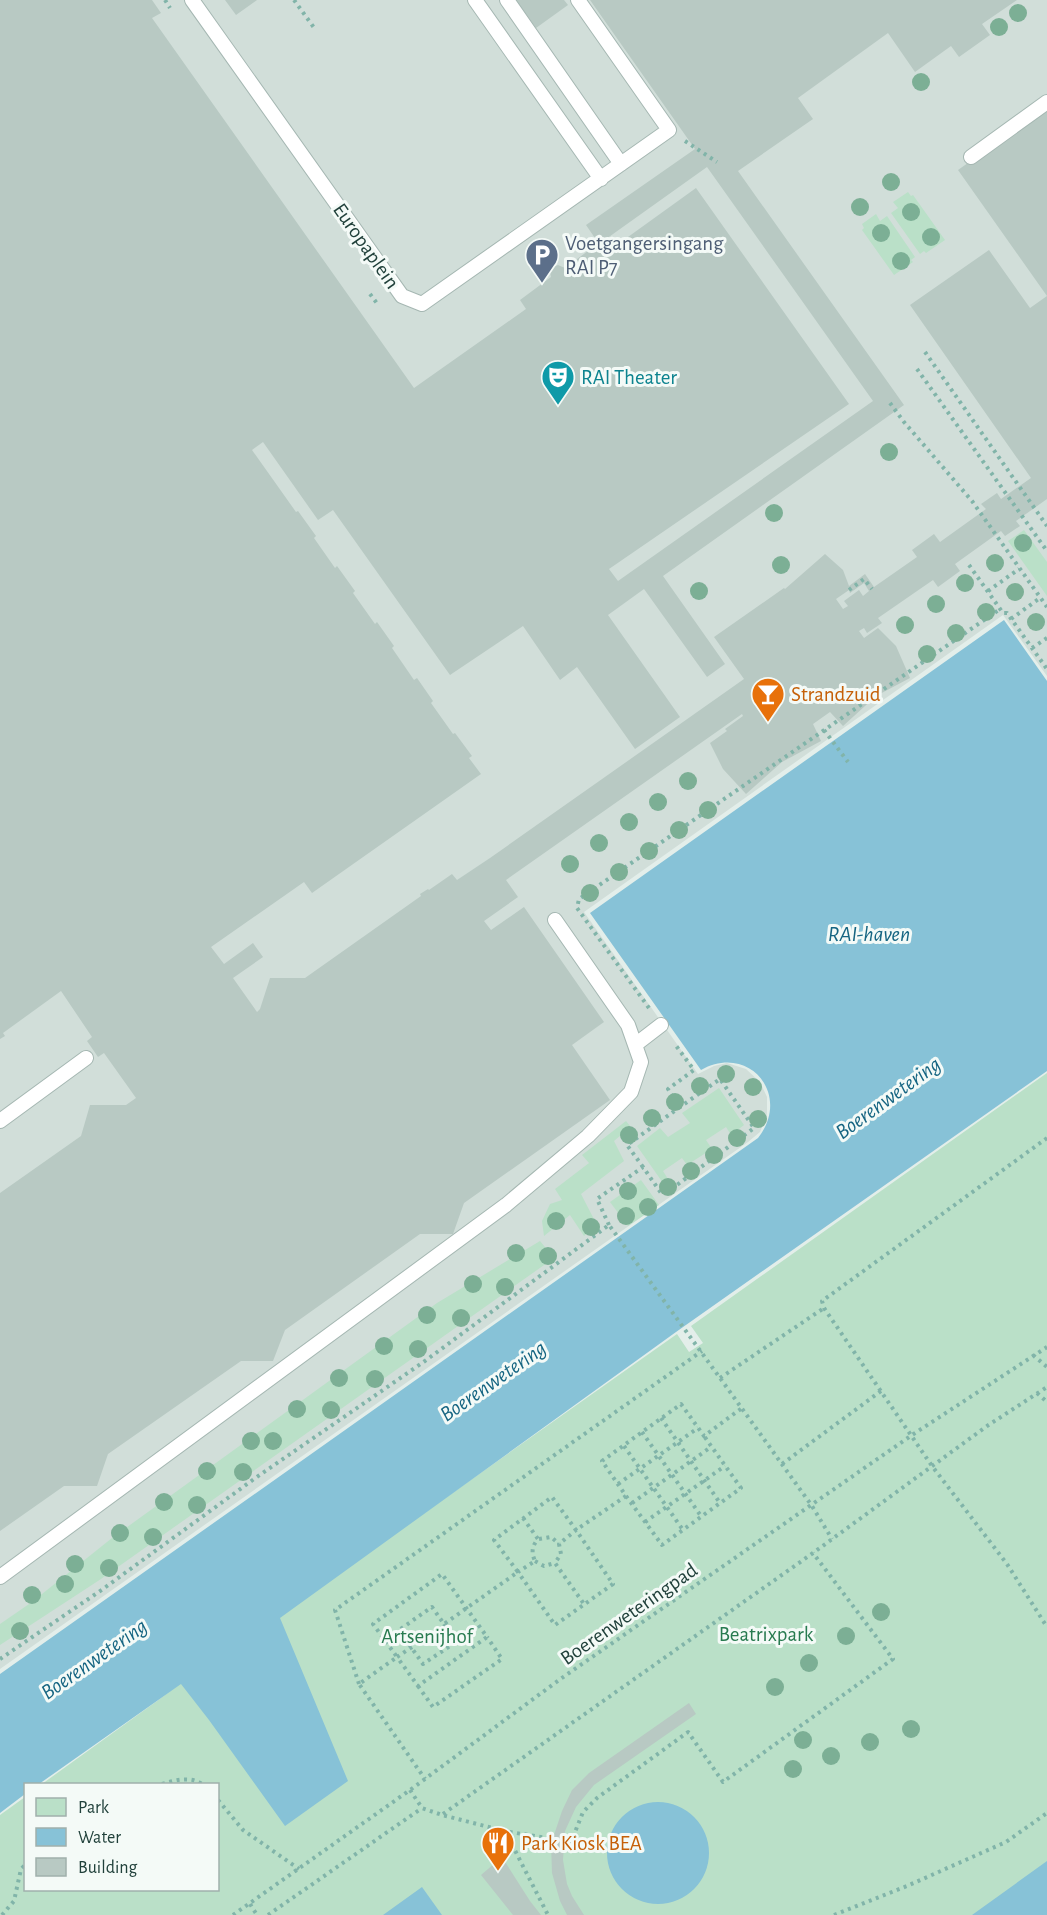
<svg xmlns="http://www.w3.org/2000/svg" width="1047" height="1915" font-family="'Alegreya Sans',sans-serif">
<rect width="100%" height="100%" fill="#e3eeea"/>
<!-- built -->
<path fill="#d1ded9" d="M0,0H1047V676L1003,615L584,912L698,1074L714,1066L727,1063L746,1069L760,1082L767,1097V1114L760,1132L748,1142L0,1669Z"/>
<!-- green -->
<path fill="#bae0c8" d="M908,192L911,196L913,195L945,240L926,253L924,251L920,254L891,213L898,208L893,202Z
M876,214L880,221L887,216L915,257L911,260L913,262L894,275L862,230L864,228L862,224Z
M1024,530L1047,562V596L1008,541Z
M1047,1073V1915H0V1815L25,1797L26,1890H218V1784H42L157,1701L272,1614L359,1559L677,1334L689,1352L703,1343L691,1326Z
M719,1088L744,1125L731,1135L726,1127L706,1140L712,1149L687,1165L682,1158L663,1171L668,1179L663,1183L637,1146L660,1128L668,1137L690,1123L682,1113Z
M626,1121L638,1136L633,1137L627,1130L614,1141L624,1161L581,1194L597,1225L584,1236L570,1215L544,1236L542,1221L550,1204L562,1200L555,1189L589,1163L582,1155Z
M641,1180L659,1205L628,1226L610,1202Z
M540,1241L554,1258L101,1579L0,1645V1624L32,1602L112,1538L437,1303Z"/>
<!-- water -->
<path fill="#87c2d7" d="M1004,620L1047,681V1071L676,1332L280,1618L348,1781L285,1826L209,1720L181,1684L39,1784H26L25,1794L0,1813V1674L758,1138C792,1095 749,1043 701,1070L590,913Z
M607 1853a51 51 0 1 1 102 0a51 51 0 1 1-102 0Z
M1047,1861V1915H972Z
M422,1887L442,1915H383Z"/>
<!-- building -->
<path fill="#b8c9c3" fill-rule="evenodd" d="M0,0H152L161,13L152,18L414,388L526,309L520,300L551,277L550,272L553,267L558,265L565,268L596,245L603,255L696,188L849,404L609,569L618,581L873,401L707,167L599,244L586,225L695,149L590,0H1017L982,24L990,35L959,57L951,46L915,72L888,33L798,98L813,119L738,171L904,405L663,576L725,664L707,677L644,589L608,615L680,717L635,749L577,667L560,680L523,626L450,675L333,510L318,520L263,442L252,450L296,512L298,511L316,536L314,538L335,568L337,566L355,591L353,593L375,624L377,622L394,646L392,648L414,680L417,678L433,701L431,703L453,734L455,733L472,756L469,758L481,774L312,893L304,882L211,947L224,964L253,943L263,957L233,978L257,1012L260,1009L270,978H305L421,896L420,894L428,889L429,890L452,874L457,880L490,858L744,679L714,637L784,588L785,589L825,554L843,570L849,586L865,574L874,587L917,557L912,550L934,534L940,542L986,509L981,504L997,493L1001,499L1031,478L910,305L989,250L1030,308L1047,296V499L1016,521L1020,526L1005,536L1001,531L955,564L960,571L938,587L933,580L878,618L882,623L867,633L864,628L859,631L864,638L878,628L896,646L910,678L876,696L843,726L830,712L813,724L821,741L782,762L746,794L723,769L710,743L727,731L725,729L743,716L742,714L506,880L518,897L484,921L491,930L524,907L604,1022L572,1045L610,1100L464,1203L453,1234H420L285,1330L273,1361H241L108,1454L97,1486H64L0,1531V1193L81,1136L90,1105H126L136,1098L104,1053L98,1057L87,1041L92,1037L61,991L3,1033L5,1036L0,1039ZM864,583L869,591L863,596L859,590L844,601L848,606L843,609L836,599L849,590L850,593Z
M225,0H257L236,15Z
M516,0H564L568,5L536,28Z
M1047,107V296L958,170Z
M689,1703L696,1714L594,1785L576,1807L565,1831L563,1860L567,1884L572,1896L584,1915H567L560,1901L552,1873L551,1844L562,1811L572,1790L589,1773Z
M502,1857L530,1901L541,1915H513L481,1875Z"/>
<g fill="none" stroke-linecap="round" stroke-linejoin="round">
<!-- service casing -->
<g stroke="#a5b7b2" stroke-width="16">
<path id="service" d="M192,0L402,296L422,304L669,130L578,0
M475,0L601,179
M507,0L621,164
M971,157L1047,102
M635,1045L661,1025
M0,1121L86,1058
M0,1577L506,1205L588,1136L631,1092L641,1062L628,1025L555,920"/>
</g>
<!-- path -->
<path stroke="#81b4a9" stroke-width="4" stroke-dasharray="3 4.5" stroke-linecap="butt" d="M165,0L170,8
M294,0L315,29
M685,141L717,162
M370,294L379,306
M925,352L1047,526
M917,369L1047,551
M890,403L904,422L972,501L1047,607
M969,565L1003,613H1007L1047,669
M849,590L864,579L872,589
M988,591L1019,569
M1011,619L1040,598
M1032,648L1047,638
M824,730L848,762
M649,1008L577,908L579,899L1000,609
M1047,1138L822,1301L824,1308L932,1466L1007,1564L1047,1627
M643,1167L627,1145L680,1107L668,1089L694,1070L674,1043
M609,1225L597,1199L643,1167L661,1193L670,1190L754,1128L720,1079L680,1107
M1033,1355L1047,1367
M720,1378L824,1308
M1037,1393L1047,1402
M661,1418L720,1503
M642,1432L701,1516
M624,1446L683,1530
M782,1464L881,1391
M618,1484L698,1428
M626,1496L662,1545L741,1488L704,1436
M632,1503L711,1447
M523,1518L538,1539C532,1546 531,1552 535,1561L518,1572L555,1625L613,1584L576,1530L559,1544L561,1554L555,1563
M645,1522L725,1466
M539,1539L551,1537L559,1544
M535,1561L544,1566L555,1563L584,1604
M444,1624L456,1642L423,1664L399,1630L432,1607L444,1624L518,1572L494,1540L552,1497L576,1530L626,1496L602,1461L681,1404L704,1436L742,1408
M412,1647L397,1657L418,1686L487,1637L442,1574L373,1624L397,1657L359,1684L425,1779
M0,1659L103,1589L254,1479L425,1361L609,1225L720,1378L812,1506L832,1539
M359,1684L335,1610L702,1351
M418,1686L433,1707L502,1659L487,1637
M162,1784C176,1780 190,1776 202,1784
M410,1790L422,1808L442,1815L504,1831L571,1842L583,1812L597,1798L688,1732L723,1782L893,1659L813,1553
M218,1800L243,1830L299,1869
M443,1814L813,1553L987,1426L1047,1387
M505,1831L548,1915
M250,1904L257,1915
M2,1915L14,1901L21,1869L26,1864
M233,1915L410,1790L559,1680L912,1435L1047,1347
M268,1915L422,1808
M834,1915L907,1886L1006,1842L1047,1813"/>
<!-- service -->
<use href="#service" stroke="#fff" stroke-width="14"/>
</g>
<!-- trees -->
<g fill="#7caf95">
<circle cx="1018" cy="13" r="9"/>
<circle cx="999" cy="27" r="9"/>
<circle cx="921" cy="82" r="9"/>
<circle cx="891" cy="182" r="9"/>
<circle cx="860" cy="207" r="9"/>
<circle cx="911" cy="212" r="9"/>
<circle cx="881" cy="233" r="9"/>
<circle cx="931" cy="237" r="9"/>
<circle cx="901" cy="261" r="9"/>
<circle cx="889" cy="452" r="9"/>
<circle cx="774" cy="513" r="9"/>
<circle cx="1023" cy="543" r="9"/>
<circle cx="995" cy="563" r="9"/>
<circle cx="781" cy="565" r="9"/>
<circle cx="965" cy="583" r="9"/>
<circle cx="699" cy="591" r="9"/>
<circle cx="1015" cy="592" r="9"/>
<circle cx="936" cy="604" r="9"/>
<circle cx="986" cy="612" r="9"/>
<circle cx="1036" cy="622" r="9"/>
<circle cx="905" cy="625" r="9"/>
<circle cx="956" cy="633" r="9"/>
<circle cx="927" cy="654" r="9"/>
<circle cx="688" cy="781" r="9"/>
<circle cx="658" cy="802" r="9"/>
<circle cx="708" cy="810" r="9"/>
<circle cx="629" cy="822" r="9"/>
<circle cx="679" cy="830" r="9"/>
<circle cx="599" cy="843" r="9"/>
<circle cx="649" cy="851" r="9"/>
<circle cx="570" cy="864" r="9"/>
<circle cx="619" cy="872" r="9"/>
<circle cx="590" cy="893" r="9"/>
<circle cx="726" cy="1074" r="9"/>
<circle cx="700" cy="1086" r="9"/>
<circle cx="753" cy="1087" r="9"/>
<circle cx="675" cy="1102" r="9"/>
<circle cx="652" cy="1118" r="9"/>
<circle cx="758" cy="1119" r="9"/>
<circle cx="629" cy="1135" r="9"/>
<circle cx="737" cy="1138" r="9"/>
<circle cx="714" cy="1155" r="9"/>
<circle cx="691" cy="1171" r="9"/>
<circle cx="668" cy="1187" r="9"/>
<circle cx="628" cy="1191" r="9"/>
<circle cx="648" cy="1207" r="9"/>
<circle cx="626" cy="1216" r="9"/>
<circle cx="556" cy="1221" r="9"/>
<circle cx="591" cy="1227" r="9"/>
<circle cx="516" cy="1253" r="9"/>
<circle cx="548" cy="1256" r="9"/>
<circle cx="473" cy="1284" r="9"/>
<circle cx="505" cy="1287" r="9"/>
<circle cx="427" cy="1315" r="9"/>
<circle cx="461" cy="1318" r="9"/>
<circle cx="384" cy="1346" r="9"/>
<circle cx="418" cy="1349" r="9"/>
<circle cx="339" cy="1378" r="9"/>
<circle cx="375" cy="1379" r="9"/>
<circle cx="297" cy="1409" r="9"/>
<circle cx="331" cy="1410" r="9"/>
<circle cx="251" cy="1441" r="9"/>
<circle cx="273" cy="1441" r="9"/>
<circle cx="207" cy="1471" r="9"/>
<circle cx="243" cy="1472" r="9"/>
<circle cx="164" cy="1502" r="9"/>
<circle cx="197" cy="1505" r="9"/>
<circle cx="120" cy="1533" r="9"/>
<circle cx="153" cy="1537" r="9"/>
<circle cx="75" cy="1564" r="9"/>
<circle cx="109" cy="1568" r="9"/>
<circle cx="65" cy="1584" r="9"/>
<circle cx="32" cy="1595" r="9"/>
<circle cx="881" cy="1612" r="9"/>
<circle cx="20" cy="1631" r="9"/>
<circle cx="846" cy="1636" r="9"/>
<circle cx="809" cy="1663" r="9"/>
<circle cx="775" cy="1687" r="9"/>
<circle cx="911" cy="1729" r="9"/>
<circle cx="803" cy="1740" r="9"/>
<circle cx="870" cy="1742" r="9"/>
<circle cx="831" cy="1756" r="9"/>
<circle cx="793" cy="1769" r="9"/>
</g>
<!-- icons -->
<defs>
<g id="parking-pin" transform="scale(1.725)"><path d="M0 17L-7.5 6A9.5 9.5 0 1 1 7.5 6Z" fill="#5c6f8a" stroke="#f4faf7"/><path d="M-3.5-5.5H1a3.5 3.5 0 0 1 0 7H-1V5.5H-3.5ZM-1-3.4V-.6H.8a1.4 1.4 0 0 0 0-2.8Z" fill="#fff"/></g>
<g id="theatre-pin" transform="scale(1.725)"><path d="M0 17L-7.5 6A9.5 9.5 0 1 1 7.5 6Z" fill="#0f9aa8" stroke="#f4faf7"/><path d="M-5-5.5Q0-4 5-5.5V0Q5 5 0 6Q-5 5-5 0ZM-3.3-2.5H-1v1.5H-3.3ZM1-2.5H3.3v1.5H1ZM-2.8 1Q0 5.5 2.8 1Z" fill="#fff"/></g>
<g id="bar-pin" transform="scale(1.725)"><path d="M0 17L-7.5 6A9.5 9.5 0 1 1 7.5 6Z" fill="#e8710a" stroke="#f4faf7"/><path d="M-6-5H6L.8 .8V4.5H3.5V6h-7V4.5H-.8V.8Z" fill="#fff"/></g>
<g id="restaurant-pin" transform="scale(1.725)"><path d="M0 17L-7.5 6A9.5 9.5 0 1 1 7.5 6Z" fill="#e8710a" stroke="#f4faf7"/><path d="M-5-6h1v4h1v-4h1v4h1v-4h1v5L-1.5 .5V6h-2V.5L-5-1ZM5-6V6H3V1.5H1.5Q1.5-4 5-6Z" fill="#fff"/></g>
</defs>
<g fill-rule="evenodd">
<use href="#parking-pin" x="542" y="255"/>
<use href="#theatre-pin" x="558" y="377"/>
<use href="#bar-pin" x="768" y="694"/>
<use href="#restaurant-pin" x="498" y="1843"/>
</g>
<g text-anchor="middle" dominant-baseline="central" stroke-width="6" stroke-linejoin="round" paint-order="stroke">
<!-- service labels -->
<g font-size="21" fill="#4e5e75" stroke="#f4faf7" text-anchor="start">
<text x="565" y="243">Voetgangersingang<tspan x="565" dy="24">RAI P7</tspan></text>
</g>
<!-- street labels -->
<g font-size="21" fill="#21413b" stroke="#f4faf7">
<text transform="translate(366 246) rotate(55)">Europaplein</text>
<text transform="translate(629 1614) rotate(-35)">Boerenweteringpad</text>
</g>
<!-- culture labels -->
<g font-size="21" fill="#0d838f" stroke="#f4faf7" text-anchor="start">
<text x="581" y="377">RAI Theater</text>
</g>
<!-- food labels -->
<g font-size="21" fill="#c56008" stroke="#f4faf7" text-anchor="start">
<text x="791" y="694">Strandzuid</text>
<text x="521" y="1843">Park Kiosk BEA</text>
</g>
<!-- park labels -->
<g font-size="21" fill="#287b50" stroke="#f4faf7">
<text x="766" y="1634">Beatrixpark</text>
<text x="427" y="1636">Artsenijhof</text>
</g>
<!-- water labels -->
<g font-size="22" font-style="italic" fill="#166582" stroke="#f4faf7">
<text x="869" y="934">RAI-haven</text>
<text transform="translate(888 1098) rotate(-36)">Boerenwetering</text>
<text transform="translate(493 1381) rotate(-35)">Boerenwetering</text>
<text transform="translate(94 1659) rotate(-35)">Boerenwetering</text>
</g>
</g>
<!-- legend -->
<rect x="24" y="1783" width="195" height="108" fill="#f4faf7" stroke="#a0b0ac" stroke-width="1.5"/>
<rect x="36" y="1798" width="30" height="18" fill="#bae0c8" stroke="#a0b0ac" stroke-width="1.5"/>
<text x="78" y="1813" font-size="18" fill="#21413b">Park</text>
<rect x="36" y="1828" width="30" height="18" fill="#87c2d7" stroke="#a0b0ac" stroke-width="1.5"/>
<text x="78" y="1843" font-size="18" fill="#21413b">Water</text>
<rect x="36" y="1858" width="30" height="18" fill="#b8c9c3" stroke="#a0b0ac" stroke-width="1.5"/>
<text x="78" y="1873" font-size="18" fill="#21413b">Building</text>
</svg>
